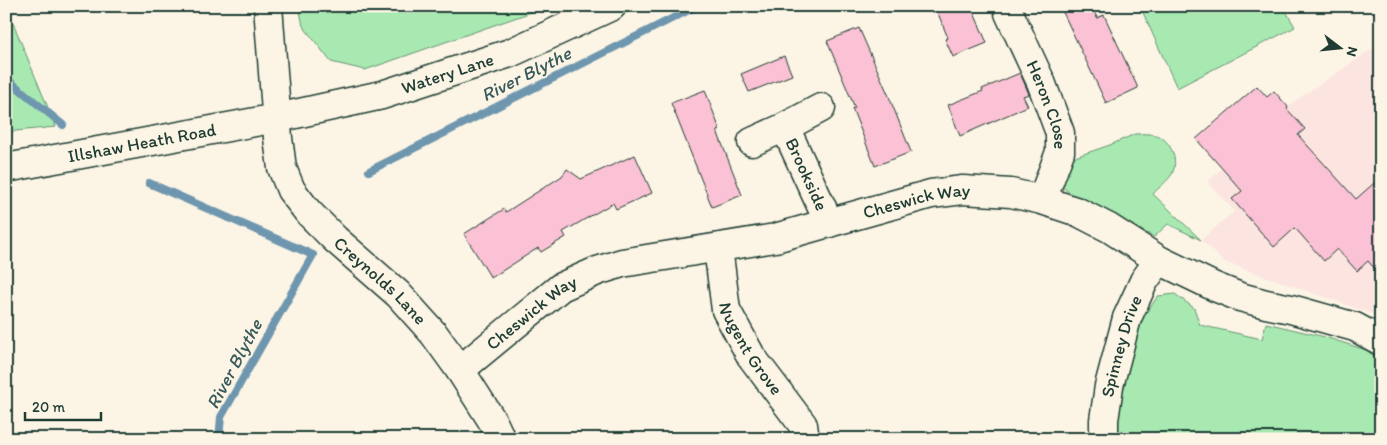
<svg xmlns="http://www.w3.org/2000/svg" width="1387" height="445" font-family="Itim,sans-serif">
<rect width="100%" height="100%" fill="#fcf5e5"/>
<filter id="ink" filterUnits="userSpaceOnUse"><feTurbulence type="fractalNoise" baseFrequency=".02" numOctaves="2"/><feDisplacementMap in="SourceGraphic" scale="10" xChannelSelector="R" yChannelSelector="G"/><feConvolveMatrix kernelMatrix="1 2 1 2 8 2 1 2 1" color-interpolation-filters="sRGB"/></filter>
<g filter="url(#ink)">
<!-- built -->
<path fill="#fce5e0" d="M1381,43V317L1224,262L1201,240L1234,211L1207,182L1296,100Z"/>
<!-- green -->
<path fill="#a8e9b1" stroke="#649372" d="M6,6L56,127L6,132Z
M299,6H549L365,70L331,62L303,26Z
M1140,6H1283L1295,27L1177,88Z
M1135,134C1143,134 1152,133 1159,136C1171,142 1179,161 1172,174C1169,180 1158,188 1153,194L1201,240L1168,224L1154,237L1101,208L1073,195L1062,187V171L1072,158L1110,145Z
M1175,294L1194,308L1200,325L1262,339L1266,323L1325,337L1366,350L1381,361V439H1116L1115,434L1134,330L1158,296Z"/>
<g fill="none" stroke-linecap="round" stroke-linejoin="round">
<!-- stream -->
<path stroke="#6e96ae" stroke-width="8" d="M6,78L63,125
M369,171L697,6
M149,183L313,255L221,417L219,439"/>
</g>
<!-- building -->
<path fill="#fbc1d5" stroke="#1f3d34" d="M935,6H971L987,43L953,57L945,39L948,38Z
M1060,6H1092L1097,18L1104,15L1138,88L1106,103Z
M859,28L888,94L911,152L875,166L852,108H855L827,41Z
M784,56L792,75L749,92L741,74Z
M1020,73L1029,94L1023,96L1028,106L960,136L948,105L983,91L982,89Z
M1257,86L1267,97L1274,91L1288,107L1287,109L1305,129L1298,135L1356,199L1381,177V276L1368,261L1357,271L1337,249L1324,261L1295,228L1274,247L1232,199L1242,191L1196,139Z
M705,90L720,130L717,131L742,195L712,207L671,103Z
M635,155L652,193L616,209L613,203L563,232L566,237L541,252L538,248L491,278L464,234L504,209L506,212L562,176L567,169L581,179Z"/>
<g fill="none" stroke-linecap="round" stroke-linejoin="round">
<!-- minor casing -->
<g stroke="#1f3d34" stroke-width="31">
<g id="minor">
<path id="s1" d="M268,6L278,138L282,168L291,190L308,212L335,239L398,294L434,334L460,370L493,422L501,439"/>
<path id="s2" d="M1009,13L1041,82L1060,133V152L1042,200"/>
<path id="s3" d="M785,127L829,223"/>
<path d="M752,142L785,127L821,108"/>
<path id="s4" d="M6,168L277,118L382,95L510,53L612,6"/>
<path id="s5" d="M718,248L726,310L751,356L803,425L805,439"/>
<path id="s6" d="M460,370L561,287L597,271L622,263L775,238L931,194L963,190L1011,193L1042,200L1078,212L1109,228L1159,260L1215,287L1240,297L1266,304L1291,309L1355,327L1381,341"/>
<path id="s7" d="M1104,439V420L1109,386L1127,318L1144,281L1159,260"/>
</g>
</g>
<!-- minor -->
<use href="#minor" stroke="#fcf5e5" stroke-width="28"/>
</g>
</g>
<g text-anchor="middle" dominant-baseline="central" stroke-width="4" stroke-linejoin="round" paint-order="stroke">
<!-- street labels -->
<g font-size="18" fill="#1f3d34" stroke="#fcf5e5">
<text stroke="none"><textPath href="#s4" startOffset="452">Watery Lane</textPath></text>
<text stroke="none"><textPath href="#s2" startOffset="100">Heron Close</textPath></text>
<text stroke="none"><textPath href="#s4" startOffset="138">Illshaw Heath Road</textPath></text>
<text stroke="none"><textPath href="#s3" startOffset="52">Brookside</textPath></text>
<text stroke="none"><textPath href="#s6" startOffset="498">Cheswick Way</textPath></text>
<text stroke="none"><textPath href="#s1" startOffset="314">Creynolds Lane</textPath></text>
<text stroke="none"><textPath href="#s6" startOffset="92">Cheswick Way</textPath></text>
<text stroke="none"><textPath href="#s5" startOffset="108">Nugent Grove</textPath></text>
<text stroke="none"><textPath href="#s7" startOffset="95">Spinney Drive</textPath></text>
</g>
<!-- water labels -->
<g font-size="19" font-style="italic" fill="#395b5d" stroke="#fcf5e5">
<text transform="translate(526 74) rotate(-27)">River Blythe</text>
<text transform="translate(234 364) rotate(-62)">River Blythe</text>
</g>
</g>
<!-- margin -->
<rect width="1387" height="445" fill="none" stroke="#fcf5e5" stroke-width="25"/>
<rect x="12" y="12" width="1362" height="420" fill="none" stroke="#1f3d34" stroke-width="2" filter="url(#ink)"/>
<!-- north arrow -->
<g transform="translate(1340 48) rotate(106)" stroke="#fcf5e5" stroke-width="4" paint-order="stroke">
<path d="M0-4L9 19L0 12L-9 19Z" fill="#1f3d34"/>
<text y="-8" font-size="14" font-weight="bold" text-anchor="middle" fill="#1f3d34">N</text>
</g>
<!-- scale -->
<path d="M25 412v8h76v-8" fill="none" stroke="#1f3d34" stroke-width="2.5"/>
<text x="32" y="412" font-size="15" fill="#1f3d34" stroke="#fcf5e5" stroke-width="4" paint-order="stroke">20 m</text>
</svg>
